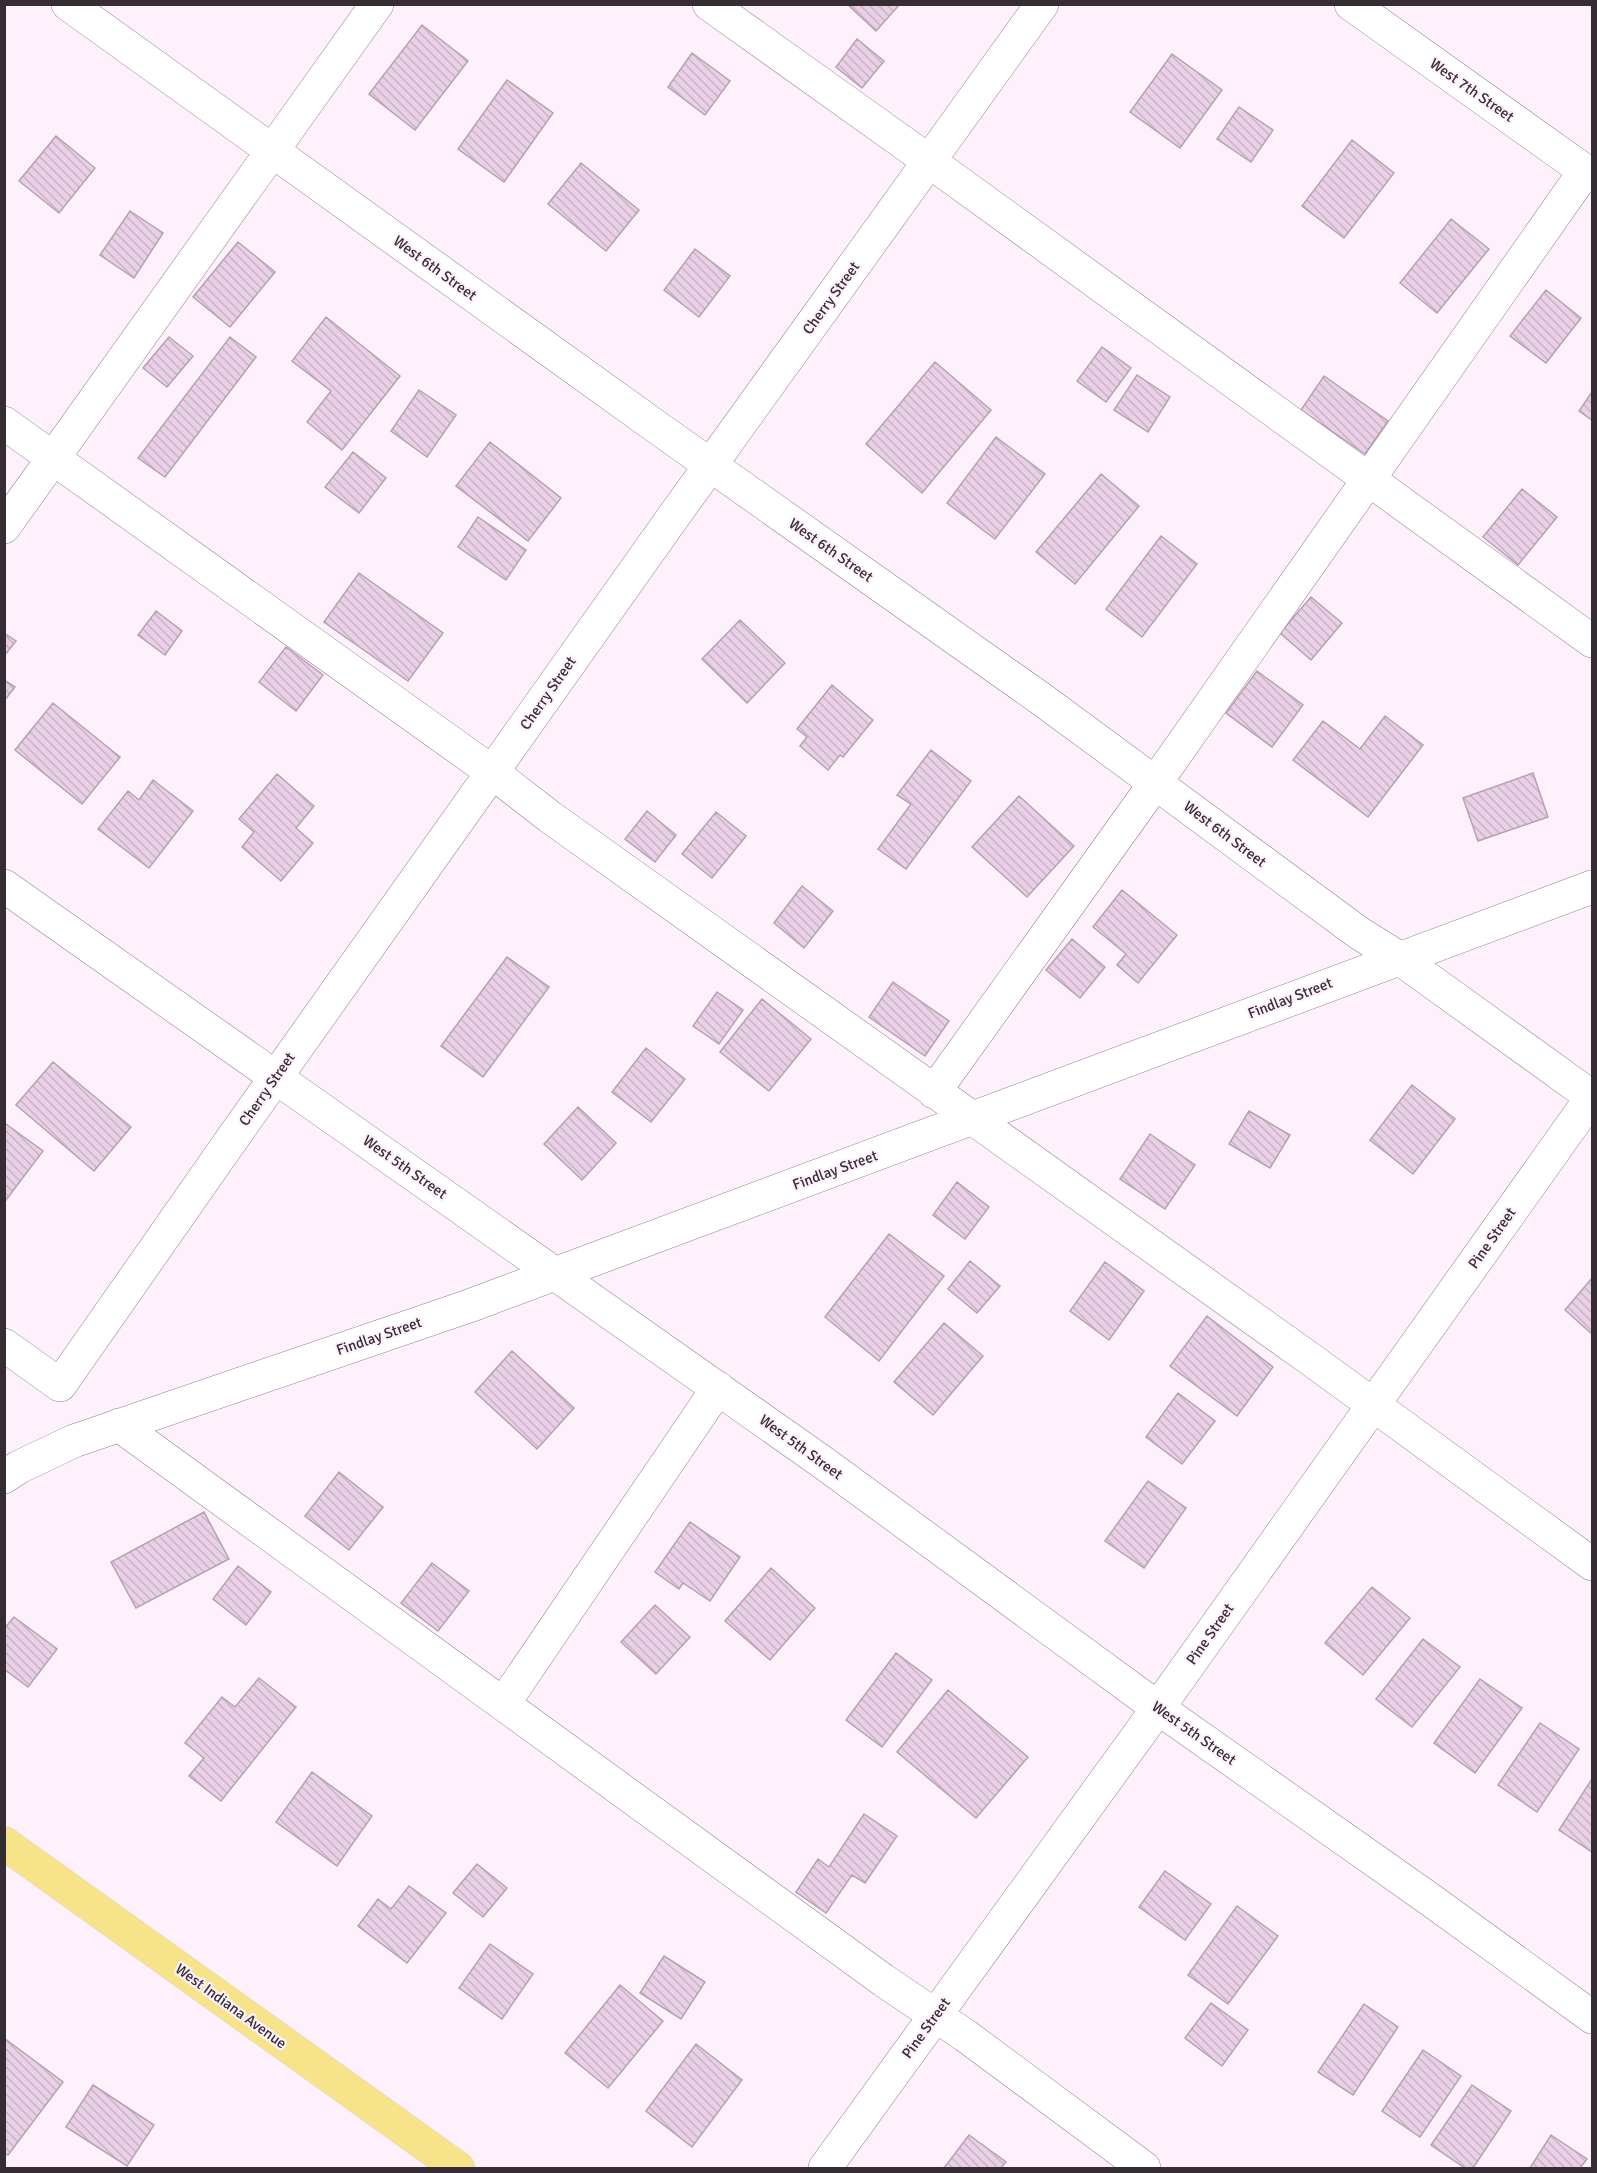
<svg xmlns="http://www.w3.org/2000/svg" width="1597" height="2173" font-family="Signika,sans-serif">
<defs>
<pattern id="building-back-hatch" width="6" height="6" patternUnits="userSpaceOnUse" patternTransform="scale(1.5)"><rect width="6" height="6" fill="#ead0e6"/><path d="M-1 5l2 2M0 0l6 6M5-1l2 2" fill="none" stroke="#c9b3c6"/></pattern>
</defs>
<rect width="100%" height="100%" fill="#fef1fc"/>
<!-- building -->
<path fill="url(#building-back-hatch)" stroke="#b6a1b2" stroke-width="1.5" d="M847,4H900L876,31Z
M422,25L468,61L415,130L369,94Z
M857,39L884,61L862,88L836,67Z
M692,53L730,81L705,115L668,87Z
M1172,54L1222,90L1180,148L1130,112Z
M507,80L553,113L504,182L458,149Z
M1239,107L1273,130L1251,162L1217,139Z
M56,136L95,168L59,213L19,181Z
M1352,140L1394,173L1344,238L1302,206Z
M581,163L639,210L606,251L548,204Z
M130,211L163,233L134,278L100,255Z
M1451,219L1489,249L1437,313L1400,283Z
M238,242L275,272L230,327L193,297Z
M695,249L730,276L699,317L664,290Z
M1546,290L1581,318L1546,363L1510,336Z
M326,317L400,376L342,450L307,422L331,391L292,361Z
M169,337L193,356L167,387L143,368Z
M230,337L256,357L165,477L138,458Z
M1102,347L1131,368L1106,402L1077,381Z
M935,362L991,410L922,493L866,444Z
M1137,375L1170,397L1148,432L1114,410Z
M1324,376L1388,421L1365,454L1301,410Z
M419,390L456,415L427,457L391,431Z
M1592,392V420L1579,411Z
M996,437L1045,474L995,539L947,503Z
M490,442L561,498L528,541L456,486Z
M353,452L386,478L359,513L325,487Z
M1101,474L1139,506L1075,584L1036,552Z
M1522,489L1557,517L1518,565L1483,537Z
M478,517L526,550L506,580L458,547Z
M1161,536L1197,564L1142,637L1106,609Z
M359,573L443,633L408,681L324,622Z
M1311,597L1342,623L1311,660L1280,633Z
M156,611L182,631L165,655L138,635Z
M740,620L785,663L747,703L702,659Z
M4,633L16,641L4,656Z
M286,647L323,675L296,711L259,682Z
M1257,671L1303,705L1272,747L1226,713Z
M4,680L15,687L4,701Z
M832,685L873,720L843,757L840,755L828,770L800,746L807,737L797,729Z
M53,703L120,757L82,804L15,750Z
M1385,716L1423,745L1368,817L1293,760L1323,721L1360,749Z
M931,750L971,781L906,869L878,849L911,804L897,795Z
M1533,773L1548,817L1478,841L1463,798Z
M277,774L314,806L296,828L313,843L281,881L242,847L254,832L239,819Z
M153,780L193,811L149,868L98,829L128,791L139,800Z
M1019,796L1074,846L1027,897L972,847Z
M647,811L676,835L655,862L625,839Z
M716,812L746,836L712,878L682,854Z
M802,886L833,911L804,948L774,923Z
M1122,890L1177,935L1138,983L1117,965L1126,954L1093,927Z
M1072,939L1105,967L1080,998L1046,970Z
M507,957L549,987L483,1077L441,1046Z
M893,982L949,1021L925,1056L869,1017Z
M717,992L743,1010L719,1044L693,1026Z
M762,999L811,1039L769,1091L720,1052Z
M646,1048L685,1079L651,1122L612,1092Z
M53,1062L131,1127L94,1171L16,1105Z
M1412,1085L1455,1119L1413,1174L1370,1140Z
M578,1107L616,1143L582,1180L544,1144Z
M1249,1111L1290,1135L1270,1168L1229,1144Z
M6,1124L43,1151L6,1200L4,1199V1126Z
M1150,1134L1195,1165L1165,1209L1120,1179Z
M957,1182L989,1207L965,1239L933,1215Z
M889,1234L944,1276L879,1361L825,1317Z
M970,1261L1000,1286L977,1313L948,1289Z
M1105,1262L1144,1291L1109,1340L1070,1311Z
M1592,1278V1334L1565,1310Z
M1207,1316L1273,1367L1237,1416L1170,1366Z
M944,1323L983,1356L933,1415L894,1382Z
M512,1351L574,1408L537,1449L475,1392Z
M1178,1393L1215,1421L1182,1464L1146,1437Z
M339,1472L383,1507L349,1550L305,1516Z
M1148,1481L1186,1508L1144,1568L1105,1541Z
M204,1512L229,1559L136,1608L111,1562Z
M690,1522L740,1557L710,1601L683,1583L679,1589L655,1572Z
M432,1563L469,1591L438,1631L401,1603Z
M238,1566L271,1592L246,1625L213,1599Z
M771,1568L815,1608L770,1660L725,1621Z
M1372,1587L1410,1618L1363,1675L1325,1643Z
M655,1605L690,1637L656,1674L621,1642Z
M14,1617L57,1649L28,1687L4,1669V1629Z
M1423,1639L1460,1667L1412,1727L1376,1699Z
M896,1653L932,1680L882,1747L846,1720Z
M259,1678L296,1707L221,1801L189,1776L204,1758L185,1743L222,1697L235,1707Z
M1480,1679L1522,1708L1475,1773L1434,1743Z
M948,1690L1028,1757L976,1818L897,1752Z
M1540,1723L1579,1749L1537,1812L1498,1785Z
M312,1772L372,1816L337,1866L276,1822Z
M1592,1779V1852L1559,1830Z
M864,1814L897,1836L865,1883L852,1875L826,1913L796,1892L818,1859L829,1867Z
M477,1864L507,1888L483,1917L453,1893Z
M1165,1871L1211,1904L1185,1940L1139,1907Z
M409,1886L446,1913L407,1963L358,1926L378,1899L391,1909Z
M1237,1906L1278,1936L1228,2004L1188,1975Z
M490,1944L533,1974L502,2019L459,1988Z
M664,1956L705,1982L681,2019L640,1993Z
M620,1985L663,2021L608,2088L565,2053Z
M1211,2003L1248,2030L1222,2066L1185,2038Z
M1364,2004L1398,2027L1353,2095L1318,2072Z
M4,2038L63,2082L8,2155L4,2153Z
M696,2044L742,2080L692,2147L646,2111Z
M1423,2050L1461,2076L1420,2137L1382,2111Z
M93,2085L154,2125L127,2166L66,2127Z
M1472,2085L1511,2111L1473,2168H1465L1431,2145Z
M969,2135L1006,2162L1001,2168H944Z
M1551,2135L1587,2159L1580,2168H1530Z"/>
<g fill="none" stroke-linecap="round" stroke-linejoin="round">
<!-- minor casing -->
<g stroke="#937f8f" stroke-width="34">
<path id="minor" d="M68,4L658,428L1044,701L1359,933L1399,958L1592,1097
M709,4L929,161L1592,641
M1351,4L1592,176
M4,423L492,772L550,817L1313,1361L1592,1564
M4,527L377,4
M4,886L825,1464L1158,1708L1428,1898L1592,2017
M934,1092L1156,782L1585,171
M4,1345L60,1385L232,1139L671,520L1042,4
M119,1425L883,1980L966,2036L1144,2168
M4,1477L19,1467L74,1441L469,1306L1592,887
M504,1703L718,1388
M825,2168L1158,1708L1592,1097"/>
</g>
<!-- major casing -->
<g stroke="#d7d5d6" stroke-width="34">
<path id="major" d="M4,1843L458,2168"/>
</g>
<!-- minor -->
<use href="#minor" stroke="#fff" stroke-width="33"/>
<!-- major -->
<use href="#major" stroke="#f7e38a" stroke-width="33"/>
</g>
<g text-anchor="middle" dominant-baseline="central" stroke-width="4.5" stroke-linejoin="round" paint-order="stroke">
<!-- street labels -->
<g font-size="15" fill="#362d34" stroke="#fef1fc">
<text transform="translate(1472 90) rotate(35)">West 7th Street</text>
<text transform="translate(435 268) rotate(36)">West 6th Street</text>
<text transform="translate(831 298) rotate(-54)">Cherry Street</text>
<text transform="translate(831 550) rotate(35)">West 6th Street</text>
<text transform="translate(548 693) rotate(-55)">Cherry Street</text>
<text transform="translate(1225 834) rotate(37)">West 6th Street</text>
<text transform="translate(1290 998) rotate(-21)">Findlay Street</text>
<text transform="translate(267 1089) rotate(-55)">Cherry Street</text>
<text transform="translate(405 1167) rotate(35)">West 5th Street</text>
<text transform="translate(835 1170) rotate(-20)">Findlay Street</text>
<text transform="translate(1492 1238) rotate(-55)">Pine Street</text>
<text transform="translate(379 1336) rotate(-19)">Findlay Street</text>
<text transform="translate(801 1447) rotate(36)">West 5th Street</text>
<text transform="translate(1210 1634) rotate(-55)">Pine Street</text>
<text transform="translate(1194 1733) rotate(35)">West 5th Street</text>
<text transform="translate(231 2006) rotate(36)">West Indiana Avenue</text>
<text transform="translate(926 2028) rotate(-54)">Pine Street</text>
</g>
</g>
<!-- border -->
<rect width="1597" height="2173" fill="none" stroke="#362d34" stroke-width="12"/>
</svg>
